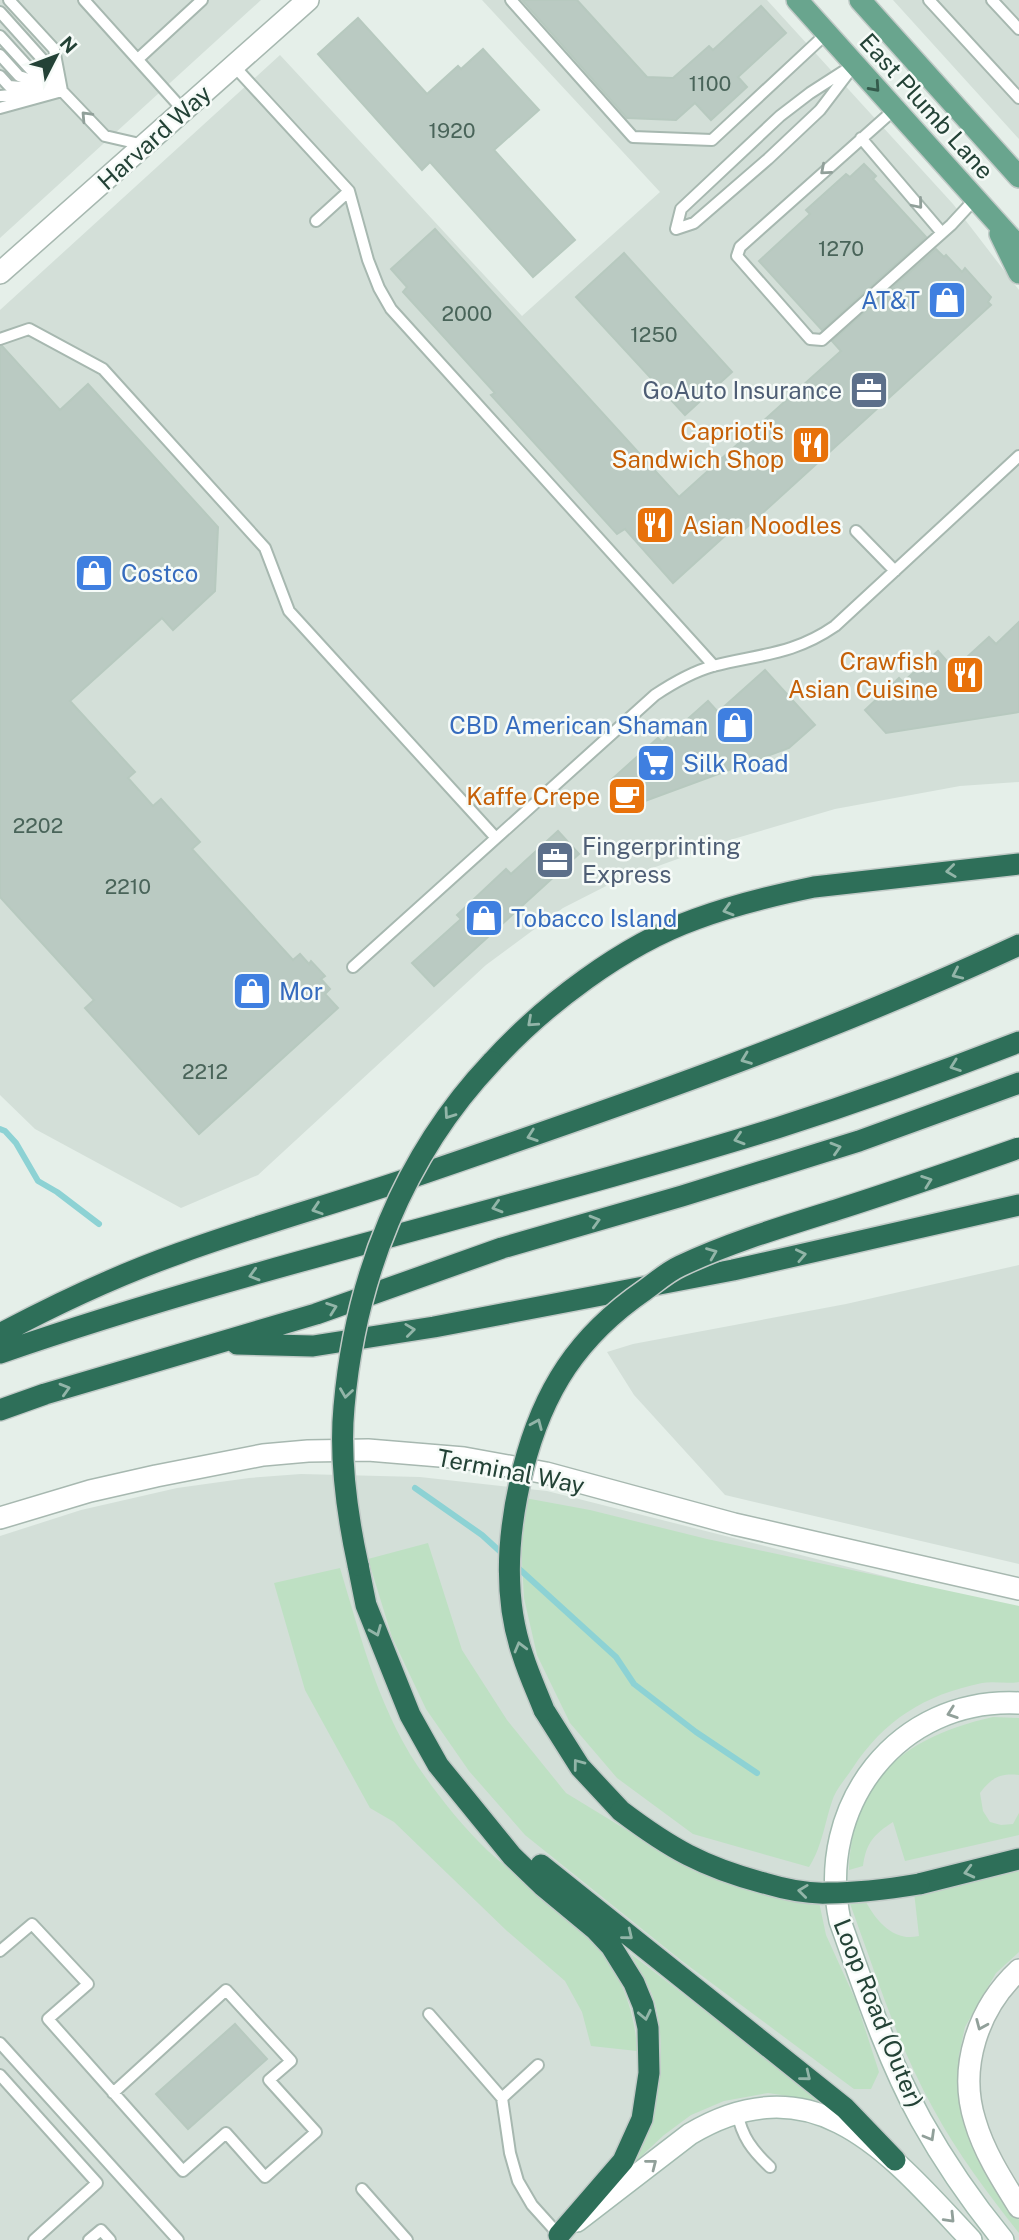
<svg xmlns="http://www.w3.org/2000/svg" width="1019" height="2240" font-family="'Public Sans',sans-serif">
<rect width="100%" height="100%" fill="#e5efe9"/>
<!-- built -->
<path fill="#d3dfd8" d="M0,0H261L0,238Z
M482,0H767L953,204L1019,290V782L960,786L835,809L730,840L614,882L563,908L486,965L258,1175L181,1208L35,1129L0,1095V310L280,55L522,316L660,192Z
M893,0H1019V139Z
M1019,1265V1564L725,1495L634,1395L607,1352L633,1344L846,1304Z
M301,1474L420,1477L547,1491L1019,1610V2240H0V1536L81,1510L177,1488L249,1478Z"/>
<!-- green -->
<path fill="#bee0c3" d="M525,1498L590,1510L707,1539L1019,1606V1682C1007,1684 993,1681 982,1683C924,1695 884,1720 852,1769C846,1778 838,1787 834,1796C825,1819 823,1846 809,1867L693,1834L617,1778L570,1723L537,1655L524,1598L520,1527Z
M428,1543L462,1650L507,1720L566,1793L694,1871L736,1886L786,1898L819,1902L826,1935L856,2001L879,2072L871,2089H854L682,1961L525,1835L469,1771L426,1709L392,1637L368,1559Z
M340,1568C362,1641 380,1715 426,1778C444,1803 465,1829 488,1851C516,1877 550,1898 578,1925C614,1958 635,2003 637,2051L591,2046L582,2012L565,1981L507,1931L394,1822L370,1808L305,1690L274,1583Z
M993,1717L1019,1718V1775C1000,1773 991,1778 980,1793L983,1811L990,1822L1001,1825L1013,1824L1019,1813V1835L905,1861L893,1822C874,1834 866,1843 863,1866L849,1870C852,1777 908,1736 993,1717Z
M1019,1867V1952L996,1973L965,2027L959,2055L958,2083L963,2114L1005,2198L1019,2220V2233C988,2194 958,2154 934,2110C897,2044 875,1971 849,1901L866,1902C877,1922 894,1942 919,1936L914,1892Z
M631,1954L822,2101L768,2093L724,2101L691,2115L664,2135L634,2163C656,2113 669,2058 655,2003C651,1987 638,1969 631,1954Z"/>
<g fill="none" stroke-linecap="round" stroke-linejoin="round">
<!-- stream -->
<path stroke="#8dd2d4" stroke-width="6" d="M0,1129L5,1131L16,1143L38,1181L57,1192L99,1224
M415,1488L482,1535L505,1556
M516,1566L616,1657L634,1684L696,1732L757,1773"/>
</g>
<!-- building -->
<path fill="#bacac2" stroke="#b7c9bf" stroke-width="2" d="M522,0H577L647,77L673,78L709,46L713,50L761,6L786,33L738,77L747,87L711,120L695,103L676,120L627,118Z
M358,18L427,94L458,66L461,69L483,49L539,110L494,150L575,240L533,277L430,162L422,170L318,54Z
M864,164L876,176L873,179L926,237L822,330L759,261L810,214L806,210L846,174L850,177Z
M435,229L679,497L841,351L832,341L936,249L944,257L946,255L962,272L965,268L991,297L988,302L991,305L745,529L738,524L673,583L625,529L617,534L491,395L495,393L403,292L407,287L391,269Z
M624,253L732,372L685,415L576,297Z
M2,346L60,410L88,384L218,527L215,591L173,630L162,618L70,701L135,772L128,778L153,806L161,799L200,842L192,849L293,960L300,954L309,964L311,961L325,976L321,979L330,989L325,994L338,1008L199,1134L85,1008L94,1000L0,897V347Z
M1019,622V712L886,733L865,710L899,678L903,682L938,651L954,669L989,637L996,644Z
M765,670L815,725L789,748L634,805L611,780L658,738L662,742L708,701L718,712Z
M558,831L579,854L434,986L412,963L461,919L457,915L506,869L511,874Z
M235,2024L267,2059L188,2129L156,2094Z"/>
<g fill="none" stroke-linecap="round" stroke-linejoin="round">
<!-- service casing -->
<g stroke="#a7b8b0" stroke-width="14">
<path id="service" d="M9,0L54,49L62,91L105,136L144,145
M84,0L183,110
M511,0L633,137L712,140L827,33
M929,0L1019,98
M992,0L1019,29
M0,12L43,60L58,85
M0,36L30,69L56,87
M0,55L19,76L49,86
M138,59L202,0
M855,64L820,110L768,159L694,223L676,229L681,209L780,116L810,93Z
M234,66L349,191L368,260L379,288L391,309L714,666
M0,76L9,86L45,89
M0,96L31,93
M0,108L62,91
M895,109L740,247L737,256L810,339L822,340L951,225L975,199
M861,138L942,233
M316,221L349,191
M0,339L29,329L103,369L265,548L289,611L496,838
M856,531L895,571
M353,967L655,695C673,683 692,672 713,666C760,654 793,655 835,626L1019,456
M0,1951L32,1924L88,1984L48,2019L183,2171L226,2133L265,2177L316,2132L269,2080L291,2061L226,1990L113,2093
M429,2014L502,2098L510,2153L518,2181L532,2205L559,2235
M0,2043L178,2240
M0,2075L97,2183L34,2240
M502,2098L538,2065
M737,2112C742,2137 752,2150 770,2167
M362,2189L407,2240
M89,2240L101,2230L110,2240"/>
</g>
<!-- tertiary casing -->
<g stroke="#a7b8b0" stroke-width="24">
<path id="tertiary" d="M0,273L308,0
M0,1518L90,1491L156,1476L263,1455L308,1451L368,1450L464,1458L546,1473L734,1524L1019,1589
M1019,1970C978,2008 958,2067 975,2121C984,2152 1002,2180 1019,2207"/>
</g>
<!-- secondary casing -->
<g stroke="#a3bbb0" stroke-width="24">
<path id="secondary" d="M577,2221L690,2134C816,2059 892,2156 971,2240
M1003,2240C972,2202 945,2163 921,2120C887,2058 864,1988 840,1921C815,1806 898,1697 1019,1703"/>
</g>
<!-- primary casing -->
<g stroke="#c1cac7" stroke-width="24">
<path id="primary" d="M797,0L1019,247
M860,0L1019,177
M1000,234L1019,273"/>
</g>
<!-- motorway casing -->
<g stroke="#c1cac7" stroke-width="24">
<path id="motorway" d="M492,1062C544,1005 623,945 696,919C734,905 775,895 814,887L1019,864
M0,1334C58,1303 118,1275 180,1253C254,1226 330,1205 404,1180C612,1109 819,1038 1019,945
M237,1344L313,1346L434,1327L733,1270L1019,1205
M0,1353C255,1265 519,1208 777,1128C858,1102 939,1073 1019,1042
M0,1410L45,1394L316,1314L502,1248L682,1196L859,1141L1019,1083
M358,1565L366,1605L410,1715L438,1765L512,1856L543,1886L596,1930L611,1946L634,1983L643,2005L648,2028L649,2073L642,2119L623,2161L559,2235
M544,1710L580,1767L621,1811
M541,1865L845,2108L895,2160
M919,1884L1019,1859"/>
</g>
<!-- service -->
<use href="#service" stroke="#fff" stroke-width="10"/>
<!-- tertiary -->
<use href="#tertiary" stroke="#fff" stroke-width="21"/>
<!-- secondary -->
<use href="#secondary" stroke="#fff" stroke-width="21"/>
<!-- primary -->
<use href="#primary" stroke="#69a58e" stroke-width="21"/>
<!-- motorway -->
<use href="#motorway" stroke="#2e6f59" stroke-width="21"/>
<!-- motorway-bridge casing -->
<g stroke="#c1cac7" stroke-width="24" stroke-linecap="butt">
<path id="motorway-bridge" d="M358,1565C347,1514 339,1459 344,1407C355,1279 403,1156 492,1062
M544,1710C537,1692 529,1675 523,1656C502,1596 508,1529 523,1469C543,1390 578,1336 645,1290C656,1282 667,1272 680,1266C731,1242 785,1226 839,1209C899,1190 959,1169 1019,1148
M621,1811C670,1848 703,1867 764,1883C784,1889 807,1894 828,1893C858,1893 889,1889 919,1884"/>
</g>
<!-- motorway-bridge -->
<use href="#motorway-bridge" stroke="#2e6f59" stroke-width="21"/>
</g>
<!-- one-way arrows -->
<defs><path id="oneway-chevron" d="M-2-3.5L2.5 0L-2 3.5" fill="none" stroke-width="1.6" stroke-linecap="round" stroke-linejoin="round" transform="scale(1.75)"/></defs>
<use stroke="#345b4c" href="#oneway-chevron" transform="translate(875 87) rotate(48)"/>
<g stroke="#91a09a">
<use href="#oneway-chevron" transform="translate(86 116) rotate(-133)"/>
<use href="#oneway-chevron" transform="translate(825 170) rotate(139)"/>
<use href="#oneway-chevron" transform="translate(918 204) rotate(50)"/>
<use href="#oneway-chevron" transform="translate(952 1713) rotate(161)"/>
<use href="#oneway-chevron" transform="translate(981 2025) rotate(113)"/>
<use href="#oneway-chevron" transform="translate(930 2136) rotate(60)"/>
<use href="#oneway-chevron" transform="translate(652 2164) rotate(-38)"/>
<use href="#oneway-chevron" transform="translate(950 2218) rotate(46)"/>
</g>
<g stroke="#92b5a8">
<use href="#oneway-chevron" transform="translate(951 871) rotate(173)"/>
<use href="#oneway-chevron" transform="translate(728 910) rotate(163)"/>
<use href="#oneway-chevron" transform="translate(957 974) rotate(155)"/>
<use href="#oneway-chevron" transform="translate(532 1022) rotate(138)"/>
<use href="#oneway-chevron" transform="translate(746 1059) rotate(159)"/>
<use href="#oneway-chevron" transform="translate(955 1066) rotate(160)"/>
<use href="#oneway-chevron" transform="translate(449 1114) rotate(125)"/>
<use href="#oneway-chevron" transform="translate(532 1136) rotate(161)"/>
<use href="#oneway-chevron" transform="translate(739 1139) rotate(163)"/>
<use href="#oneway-chevron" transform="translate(836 1148) rotate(-17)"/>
<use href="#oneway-chevron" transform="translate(927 1181) rotate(-20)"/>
<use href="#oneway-chevron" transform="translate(497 1207) rotate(164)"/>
<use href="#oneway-chevron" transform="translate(317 1209) rotate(162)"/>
<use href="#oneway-chevron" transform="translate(595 1221) rotate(-16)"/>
<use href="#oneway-chevron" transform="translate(712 1253) rotate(-22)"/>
<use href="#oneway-chevron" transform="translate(801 1255) rotate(-12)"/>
<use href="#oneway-chevron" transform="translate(254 1275) rotate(164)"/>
<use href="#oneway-chevron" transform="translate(332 1308) rotate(-20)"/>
<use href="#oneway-chevron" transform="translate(410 1330) rotate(-7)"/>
<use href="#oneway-chevron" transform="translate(65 1389) rotate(-16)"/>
<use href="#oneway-chevron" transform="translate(346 1393) rotate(98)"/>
<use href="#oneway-chevron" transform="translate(537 1424) rotate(-67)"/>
<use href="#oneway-chevron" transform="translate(376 1631) rotate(68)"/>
<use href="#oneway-chevron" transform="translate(520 1647) rotate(-105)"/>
<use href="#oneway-chevron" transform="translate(578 1764) rotate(-127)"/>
<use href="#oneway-chevron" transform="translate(969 1872) rotate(166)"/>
<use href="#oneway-chevron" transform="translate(803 1891) rotate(-173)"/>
<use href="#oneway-chevron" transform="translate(628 1935) rotate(39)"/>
<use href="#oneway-chevron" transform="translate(645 2015) rotate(78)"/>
<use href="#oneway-chevron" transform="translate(806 2076) rotate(39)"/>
</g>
<!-- icons -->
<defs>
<g id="shop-square" transform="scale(2.0125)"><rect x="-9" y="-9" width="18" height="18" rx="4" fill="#3f7fe0" stroke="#f6fbf8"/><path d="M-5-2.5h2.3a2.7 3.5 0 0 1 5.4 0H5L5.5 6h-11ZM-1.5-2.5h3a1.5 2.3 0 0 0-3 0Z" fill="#fff"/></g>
<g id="office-square" transform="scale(2.0125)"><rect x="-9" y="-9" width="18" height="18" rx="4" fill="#5c6f8a" stroke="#f6fbf8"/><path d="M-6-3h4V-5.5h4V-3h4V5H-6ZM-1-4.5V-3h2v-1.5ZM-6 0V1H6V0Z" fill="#fff"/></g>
<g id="restaurant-square" transform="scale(2.0125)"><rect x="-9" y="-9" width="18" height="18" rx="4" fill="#e8710a" stroke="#f6fbf8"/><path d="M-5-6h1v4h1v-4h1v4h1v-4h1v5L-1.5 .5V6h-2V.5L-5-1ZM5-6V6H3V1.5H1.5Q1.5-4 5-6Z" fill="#fff"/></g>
<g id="supermarket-square" transform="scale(2.0125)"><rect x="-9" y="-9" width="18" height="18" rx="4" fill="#3f7fe0" stroke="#f6fbf8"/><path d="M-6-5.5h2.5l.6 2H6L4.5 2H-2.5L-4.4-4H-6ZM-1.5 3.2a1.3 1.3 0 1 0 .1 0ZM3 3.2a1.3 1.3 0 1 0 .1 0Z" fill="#fff"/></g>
<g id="cafe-square" transform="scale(2.0125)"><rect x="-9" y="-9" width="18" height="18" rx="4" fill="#e8710a" stroke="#f6fbf8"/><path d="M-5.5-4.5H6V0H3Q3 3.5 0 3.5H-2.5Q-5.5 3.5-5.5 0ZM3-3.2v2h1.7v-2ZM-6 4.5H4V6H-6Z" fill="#fff"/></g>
</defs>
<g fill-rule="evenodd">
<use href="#shop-square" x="947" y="300"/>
<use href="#office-square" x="869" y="390"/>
<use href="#restaurant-square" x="811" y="445"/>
<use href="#restaurant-square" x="655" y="525"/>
<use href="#shop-square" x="94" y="573"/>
<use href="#restaurant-square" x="965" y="675"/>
<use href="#shop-square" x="735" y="725"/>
<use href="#supermarket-square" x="656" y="763"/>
<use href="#cafe-square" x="627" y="796"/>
<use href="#office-square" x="555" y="860"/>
<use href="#shop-square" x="484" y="918"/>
<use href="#shop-square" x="252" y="991"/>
</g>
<g text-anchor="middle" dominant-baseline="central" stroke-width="5" stroke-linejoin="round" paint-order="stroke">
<!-- number labels -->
<g font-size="21" fill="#496459">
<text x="710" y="83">1100</text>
<text x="452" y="130">1920</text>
<text x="841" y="248">1270</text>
<text x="467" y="313">2000</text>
<text x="654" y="334">1250</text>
<text x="38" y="825">2202</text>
<text x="128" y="886">2210</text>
<text x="205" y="1071">2212</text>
</g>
<!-- street labels -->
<g font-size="24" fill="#234236" stroke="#f6fbf8">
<text transform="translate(927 106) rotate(48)">East Plumb Lane</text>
<text transform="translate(154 137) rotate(-42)">Harvard Way</text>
<text transform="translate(511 1471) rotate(11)">Terminal Way</text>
<text transform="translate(879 2013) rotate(68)">Loop Road (Outer)</text>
</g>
<!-- shop labels -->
<g font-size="24" fill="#366cbe" stroke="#f6fbf8" text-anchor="start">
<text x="920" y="300" text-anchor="end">AT&amp;T</text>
<text x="121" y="573">Costco</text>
<text x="708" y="725" text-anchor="end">CBD American Shaman</text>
<text x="683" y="763">Silk Road</text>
<text x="511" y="918">Tobacco Island</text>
<text x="279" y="991">Mor</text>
</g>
<!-- service labels -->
<g font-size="24" fill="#4e5e75" stroke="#f6fbf8" text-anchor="end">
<text x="842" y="390">GoAuto Insurance</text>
<text x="582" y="846" text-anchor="start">Fingerprinting<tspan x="582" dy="28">Express</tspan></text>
</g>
<!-- food labels -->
<g font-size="24" fill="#c56008" stroke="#f6fbf8" text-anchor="end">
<text x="784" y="431">Caprioti's<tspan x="784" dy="28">Sandwich Shop</tspan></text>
<text x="682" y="525" text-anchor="start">Asian Noodles</text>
<text x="938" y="661">Crawfish<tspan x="938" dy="28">Asian Cuisine</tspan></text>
<text x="600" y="796">Kaffe Crepe</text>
</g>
</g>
<!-- north arrow -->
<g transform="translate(56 56) rotate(48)" stroke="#f6fbf8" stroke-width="5" paint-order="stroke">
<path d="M0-5L12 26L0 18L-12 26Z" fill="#234236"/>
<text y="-10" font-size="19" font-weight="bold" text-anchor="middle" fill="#234236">N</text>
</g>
</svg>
